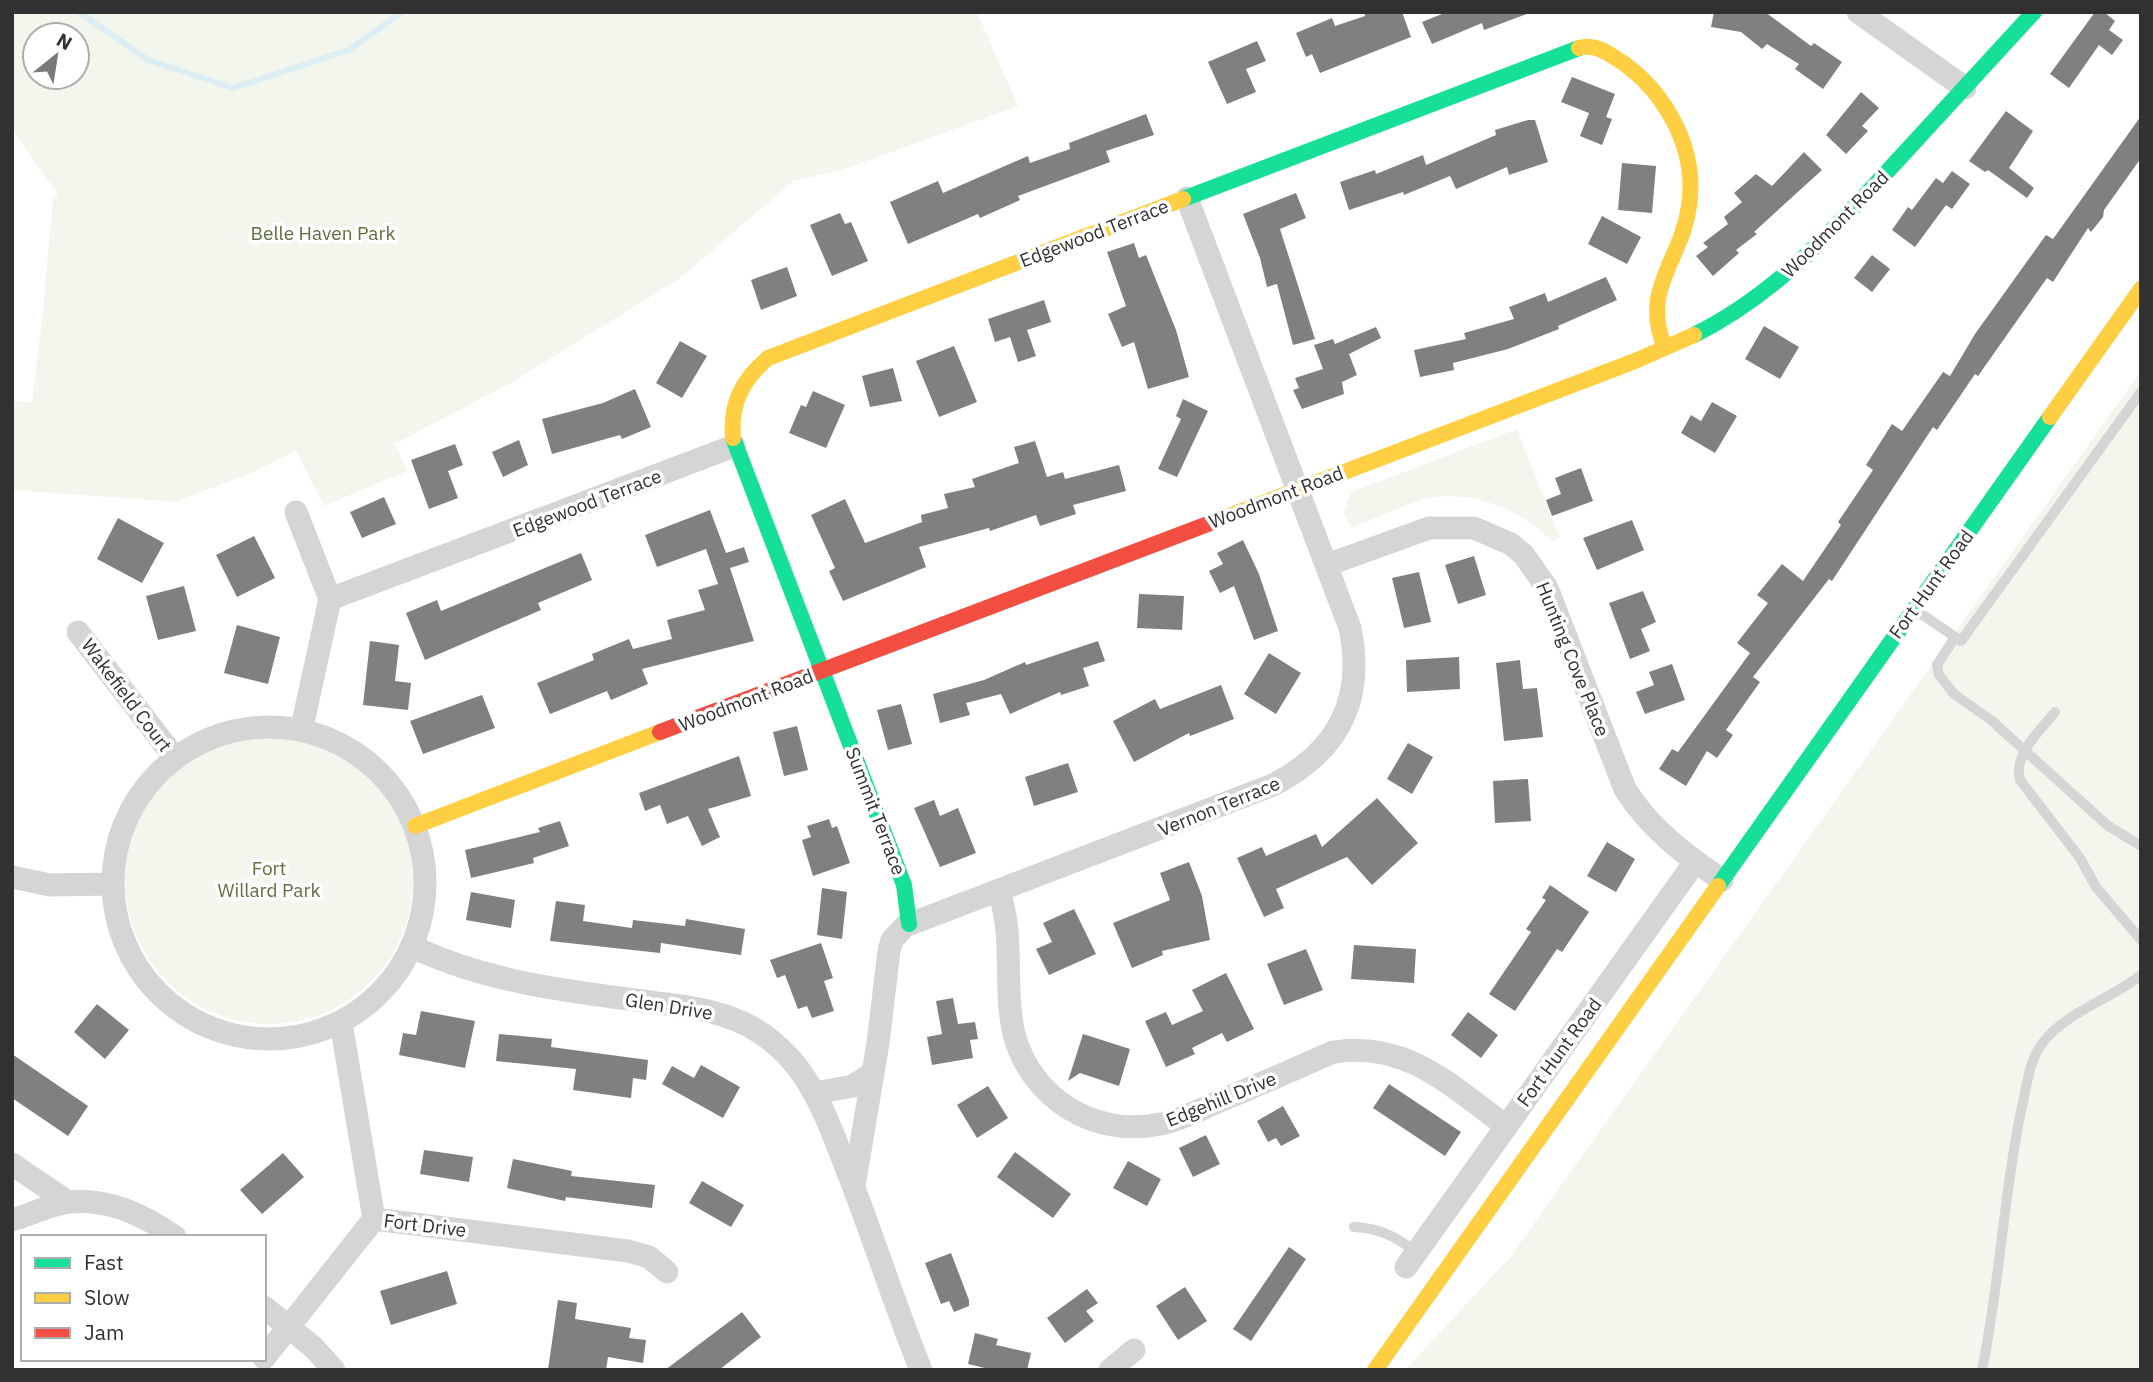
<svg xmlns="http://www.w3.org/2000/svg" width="2153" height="1382" font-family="'IBM Plex Sans',sans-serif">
<rect width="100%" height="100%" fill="#fff"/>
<!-- green -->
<path fill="#f3f6ed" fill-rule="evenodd" d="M12,12H977L1018,106L842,170L793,181L679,279L509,384L395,444L407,471L324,506L296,451L256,471L176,502L12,490V401L32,402L43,311L53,198L59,196L12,129ZM35,35H77V77H35Z
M2141,371V1370H1405L1511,1256Z
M1517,429L1560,538L1552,541C1521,509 1467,487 1422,500C1398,507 1374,519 1351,528L1344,513L1351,492Z
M125 880a144 144 0 1 1 288 0a144 144 0 1 1-288 0Z"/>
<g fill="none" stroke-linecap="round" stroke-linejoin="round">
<!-- stream -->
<path stroke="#dbeef3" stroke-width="6" d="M79,12L148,60L233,88L349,50L402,12"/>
</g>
<!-- building -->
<path fill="#808080" d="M1364,12H1402L1411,37L1320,73L1312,54L1306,57L1296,33L1332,18L1335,26L1365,16Z
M1447,12H1526L1527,14L1484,30L1482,23L1432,44L1422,22Z
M1714,12H1765L1811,46L1814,43L1842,62L1823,89L1795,69L1799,64L1767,44L1762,49L1741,32L1711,27Z
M2095,12H2104L2115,21L2109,30L2123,40L2112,55L2099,45L2069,88L2050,74Z
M1257,41L1266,61L1246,69L1256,92L1227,104L1208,62Z
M1572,77L1615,94L1606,117L1612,119L1602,145L1580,136L1589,113L1561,102Z
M1861,92L1879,108L1862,126L1868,131L1846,154L1826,135Z
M2006,111L2033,131L2009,168L2034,188L2027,198L1988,170L1985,172L1969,161Z
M1146,114L1154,135L1106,151L1110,162L1018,196L1020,200L980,218L978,214L908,244L890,202L938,181L943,193L1028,156L1030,163L1070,149L1069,143Z
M2141,116V158L2104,210L2103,217L2091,232L2088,228L2053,282L2047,278L1978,376L1975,374L1937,430L1933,427L1832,581L1829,579L1753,677L1760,682L1726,730L1733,735L1717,758L1707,751L1686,786L1659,769L1672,749L1678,752L1750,653L1737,643L1768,603L1757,595L1782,564L1803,581L1841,525L1838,522L1873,470L1866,465L1892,424L1902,431L1943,372L1950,376L1975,334L2046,235L2053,239Z
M1528,120H1535L1548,162L1509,175L1507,167L1456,189L1450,176L1404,195L1403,192L1349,210L1340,182L1375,170L1376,174L1423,155L1426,165L1496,135L1495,130Z
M1804,152L1822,170L1754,232L1757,234L1736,250L1739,253L1713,276L1696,256L1708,247L1703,243L1728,224L1724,217L1742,202L1734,193L1756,174L1772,186Z
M1622,163L1656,166L1652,213L1618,210Z
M1952,171L1970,184L1952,209L1946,205L1915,247L1892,230L1908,207L1912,210L1936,178L1943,183Z
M1296,193L1306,218L1280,229L1315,339L1293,345L1277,284L1267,287L1260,258L1243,214Z
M840,213L845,224L851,222L868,261L832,276L810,225Z
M1602,216L1641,237L1627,264L1588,244Z
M1134,243L1139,258L1146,255L1176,330L1189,377L1148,389L1134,342L1122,347L1108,314L1126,306L1107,252Z
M1872,255L1890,269L1872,292L1854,278Z
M787,267L797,296L761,310L751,280Z
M1606,277L1617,300L1558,326L1559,329L1508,349L1453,363L1454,370L1420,377L1414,350L1466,339L1464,333L1514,319L1509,307L1545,293L1548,302Z
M1044,300L1051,322L1027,330L1036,356L1018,362L1010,337L995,342L988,319Z
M1764,326L1799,347L1780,379L1745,359Z
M1376,327L1381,338L1349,354L1357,375L1342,382L1344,394L1302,409L1293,390L1299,388L1295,378L1323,369L1314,345L1333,339L1335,344Z
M680,341L707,356L682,398L656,383Z
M954,346L977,402L939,417L916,361Z
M893,368L902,401L870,407L862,376Z
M635,389L651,427L622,439L620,435L552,454L542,419L603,403Z
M813,391L845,405L826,448L789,433L801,405L806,407Z
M1183,399L1208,411L1177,477L1158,469L1181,419L1176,416Z
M1712,402L1737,416L1715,453L1681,433L1691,415L1701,421Z
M519,440L528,465L503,477L492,452Z
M1035,441L1047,477L1063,472L1065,479L1119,465L1126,491L1073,505L1076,514L1040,526L1036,515L990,531L989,528L919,547L926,567L843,601L829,571L835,568L811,515L845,499L865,543L922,522L921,515L948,508L944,494L975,487L972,479L1019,463L1014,447Z
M455,444L463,465L448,471L458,498L429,509L411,460Z
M1581,468L1593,501L1552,516L1546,500L1561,494L1555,478Z
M384,497L396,524L362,538L350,512Z
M710,510L726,553L744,547L749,562L730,568L754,641L642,669L648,684L611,700L607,691L550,714L537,683L594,660L592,654L629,639L633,649L672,639L667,620L705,610L698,590L718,584L706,549L657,567L645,535Z
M118,518L164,543L142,583L97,559Z
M1632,520L1644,550L1597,570L1583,538Z
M254,536L275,578L237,597L216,555Z
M1243,540L1259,574L1278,631L1254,640L1234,586L1220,593L1209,571L1223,564L1217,553Z
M581,553L592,580L538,603L541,610L425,660L406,613L437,600L441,611Z
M1474,556L1486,595L1458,604L1445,565Z
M1419,572L1431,622L1404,628L1392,578Z
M184,586L196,631L158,640L146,596Z
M1643,591L1656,622L1641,629L1650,651L1630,659L1609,603Z
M1139,594L1184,596L1182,630L1137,628Z
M237,625L280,637L268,684L224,673Z
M370,641L399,645L395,681L411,683L408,710L363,705Z
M1098,641L1105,661L1083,668L1089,686L1061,695L1060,692L1010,714L1001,694L966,703L970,715L940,723L933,694L984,680L1025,662L1026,665Z
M1269,653L1301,673L1276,714L1244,694Z
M1459,657L1460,689L1407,692L1406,660Z
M1520,660L1523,689L1537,688L1543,737L1504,741L1496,663Z
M1672,664L1685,700L1645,714L1636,692L1654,685L1649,672Z
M1221,685L1234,719L1190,736L1189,733L1134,762L1113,721L1155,699L1160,709Z
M482,695L495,728L423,754L410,721Z
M901,704L912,744L888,750L877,710Z
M797,726L808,770L784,776L773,732Z
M1408,743L1433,757L1412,794L1387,779Z
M739,756L751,796L708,809L720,837L702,846L688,816L667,824L660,805L645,811L639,793Z
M1068,763L1078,792L1034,806L1025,777Z
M1528,779L1531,821L1495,823L1493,781Z
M1377,798L1418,843L1372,885L1347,857L1276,889L1284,908L1264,917L1237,858L1262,847L1266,856L1316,834L1322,847Z
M934,800L940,816L958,808L976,853L940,867L914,808Z
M829,819L832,828L837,826L850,863L813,876L802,840L811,837L807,826Z
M560,821L569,846L533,858L534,863L471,878L465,850L540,832L538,828Z
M1607,842L1635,859L1616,892L1587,876Z
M1189,862L1202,896L1210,940L1162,951L1163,955L1132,968L1113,923L1170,900L1160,873Z
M1550,885L1589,912L1562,952L1557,949L1515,1011L1489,994L1531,932L1526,929L1546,900L1542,898Z
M822,888L847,892L842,939L817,935Z
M471,892L515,900L511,928L466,920Z
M556,901L585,905L583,921L632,928L633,920L685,926L686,919L745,929L741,955L661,943L660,953L550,941Z
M1074,909L1096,954L1049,975L1036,949L1052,942L1043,923Z
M821,943L833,978L824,981L834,1011L812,1018L807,1006L798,1009L785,975L777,978L770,960Z
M1354,945L1416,949L1414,983L1351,979Z
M1306,949L1323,990L1284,1005L1267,964Z
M1226,973L1254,1029L1227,1042L1222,1033L1192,1048L1195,1054L1166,1067L1145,1021L1166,1012L1172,1025L1203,1011L1192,990Z
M953,998L958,1024L975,1022L978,1039L970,1040L973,1058L932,1065L927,1037L942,1034L936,1001Z
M97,1004L129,1030L105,1059L74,1032Z
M421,1011L475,1021L465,1068L399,1055L403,1033L416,1035Z
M1468,1012L1498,1035L1481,1058L1451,1035Z
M499,1034L552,1039L551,1047L648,1060L646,1080L633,1078L631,1098L573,1090L576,1069L496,1061Z
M1083,1034L1130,1049L1119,1086L1080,1073L1068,1081Z
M12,1054L88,1106L68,1136L12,1098Z
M701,1065L740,1087L723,1118L662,1084L672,1066L694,1078Z
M1389,1084L1461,1132L1445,1156L1373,1108Z
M988,1086L1008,1118L977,1138L957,1105Z
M1283,1106L1300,1136L1281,1146L1276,1138L1268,1142L1257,1121Z
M1206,1135L1220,1164L1193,1177L1179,1148Z
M424,1150L473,1157L469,1182L420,1174Z
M1015,1152L1071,1194L1053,1218L997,1177Z
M283,1153L304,1177L262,1214L240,1190Z
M513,1159L572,1171L571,1176L655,1185L652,1208L566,1197L565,1201L507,1188Z
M1128,1161L1161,1179L1147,1206L1113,1188Z
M702,1181L744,1205L731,1227L689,1203Z
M1289,1247L1306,1259L1251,1341L1233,1329Z
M951,1253L969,1300V1306L954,1312L949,1301L941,1304L925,1263Z
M447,1271L457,1304L391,1325L380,1291Z
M1185,1287L1207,1321L1178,1340L1156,1306Z
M1087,1289L1098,1303L1086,1311L1094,1321L1065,1343L1047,1318Z
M558,1300L577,1303L575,1319L631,1328L629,1338L646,1340L643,1363L608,1357L606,1370H548Z
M742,1312L761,1337L719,1370H665Z
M975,1333L998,1339L996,1345L1031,1353L1027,1370H993L968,1364Z"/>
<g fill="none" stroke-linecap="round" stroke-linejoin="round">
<!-- lane -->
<path stroke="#d5d5d5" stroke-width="10" d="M1917,611L1961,641L2141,392
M1955,637L1937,665L1939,675L1954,694L1991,720L2107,825L2141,846
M2055,712C2040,731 2013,754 2020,780L2080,858L2096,887L2141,940
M1354,1227C1379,1228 1399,1237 1417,1254
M1982,1370C2000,1284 2003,1197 2021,1111C2027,1087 2028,1061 2044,1041C2069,1011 2111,999 2141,975"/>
<!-- street -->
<path stroke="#d5d5d5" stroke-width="23" d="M1858,12L1965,88
M296,512L330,599L302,727
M1327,565L1429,528H1474L1511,544L1524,555L1547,588L1625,789C1649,828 1684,854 1722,880
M330,599L734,446
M78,632L175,758
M113 883a156 156 0 1 1 312 0a156 156 0 1 1-312 0Z
M12,877L50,885L113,884
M999,892C1015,938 1003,987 1014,1034C1031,1099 1095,1138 1161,1124C1181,1120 1201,1109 1220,1101C1258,1085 1295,1069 1333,1052C1407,1041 1450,1085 1506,1126
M413,947C493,985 579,992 666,1004C705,1009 743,1016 774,1043C815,1077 830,1127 849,1175C874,1239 895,1306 921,1370
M341,1023L374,1219
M815,1093L853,1086L873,1073
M12,1164L68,1202
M854,1186L878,1043L889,951L892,940L905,926L1273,785C1337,752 1365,701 1350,628L1187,198
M374,1219L628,1251L649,1257L667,1272
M12,1220C30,1215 51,1204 69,1202C109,1198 144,1215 175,1237
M1406,1267L1695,862
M264,1307L313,1347L334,1370
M264,1358L374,1219
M1110,1370L1134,1350"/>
<!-- fast -->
<path stroke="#16e098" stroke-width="16" d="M1183,199L1579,48
M1694,335C1777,294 1835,228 1896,162C1942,112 1988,62 2034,12
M733,438L904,885L909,924
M1718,886L2050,417"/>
<!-- slow -->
<path stroke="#ffcf43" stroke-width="16" d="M1579,48C1591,44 1604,50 1614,57C1663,87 1698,147 1689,206C1681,262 1640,289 1665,348
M2050,417L2141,289
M733,438C730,404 742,380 768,358L1183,199
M1221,519L1635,361L1694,335
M415,826L660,732
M1375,1370L1718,886"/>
<!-- jam -->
<path stroke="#f24e42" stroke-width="16" d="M660,732L1221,519"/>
</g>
<g text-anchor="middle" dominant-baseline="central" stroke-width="7" stroke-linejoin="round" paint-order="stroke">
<!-- street labels -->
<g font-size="19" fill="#313131" stroke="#fff">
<text transform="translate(1835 224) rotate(-45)">Woodmont Road</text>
<text transform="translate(1094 233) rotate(-21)">Edgewood Terrace</text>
<text transform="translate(1276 497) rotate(-21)">Woodmont Road</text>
<text transform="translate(587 503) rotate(-21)">Edgewood Terrace</text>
<text transform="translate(1931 584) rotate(-54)">Fort Hunt Road</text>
<text transform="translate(1573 659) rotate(68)">Hunting Cove Place</text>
<text transform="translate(127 695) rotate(53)">Wakefield Court</text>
<text transform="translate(746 700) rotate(-21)">Woodmont Road</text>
<text transform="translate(1219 806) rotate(-22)">Vernon Terrace</text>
<text transform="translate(876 811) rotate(69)">Summit Terrace</text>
<text transform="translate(669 1006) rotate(9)">Glen Drive</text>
<text transform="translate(1559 1052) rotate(-54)">Fort Hunt Road</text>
<text transform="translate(1221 1099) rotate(-22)">Edgehill Drive</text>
<text transform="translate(425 1225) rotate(7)">Fort Drive</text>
</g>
<!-- park labels -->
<g font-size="19" fill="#5e6e3c" stroke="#fff">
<text x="323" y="233">Belle Haven Park</text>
<text x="269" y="868">Fort<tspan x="269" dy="22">Willard Park</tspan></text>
</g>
</g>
<!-- border -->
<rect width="2153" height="1382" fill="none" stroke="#313131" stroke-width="28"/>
<!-- legend -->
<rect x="21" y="1235" width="245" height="126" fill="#ffffff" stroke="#adadad" stroke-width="2"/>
<rect x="35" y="1258" width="35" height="10" fill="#16e098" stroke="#adadad" stroke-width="2"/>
<text x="84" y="1270" font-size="21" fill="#313131">Fast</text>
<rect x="35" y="1293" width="35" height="10" fill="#ffcf43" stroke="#adadad" stroke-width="2"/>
<text x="84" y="1305" font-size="21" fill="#313131">Slow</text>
<rect x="35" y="1328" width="35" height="10" fill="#f24e42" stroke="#adadad" stroke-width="2"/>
<text x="84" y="1340" font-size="21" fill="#313131">Jam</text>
<!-- north arrow -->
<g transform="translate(56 56) rotate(30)"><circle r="33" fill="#ffffff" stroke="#adadad" stroke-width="2"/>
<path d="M0-5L12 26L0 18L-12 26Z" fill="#797979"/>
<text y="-10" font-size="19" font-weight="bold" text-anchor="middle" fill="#313131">N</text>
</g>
</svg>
